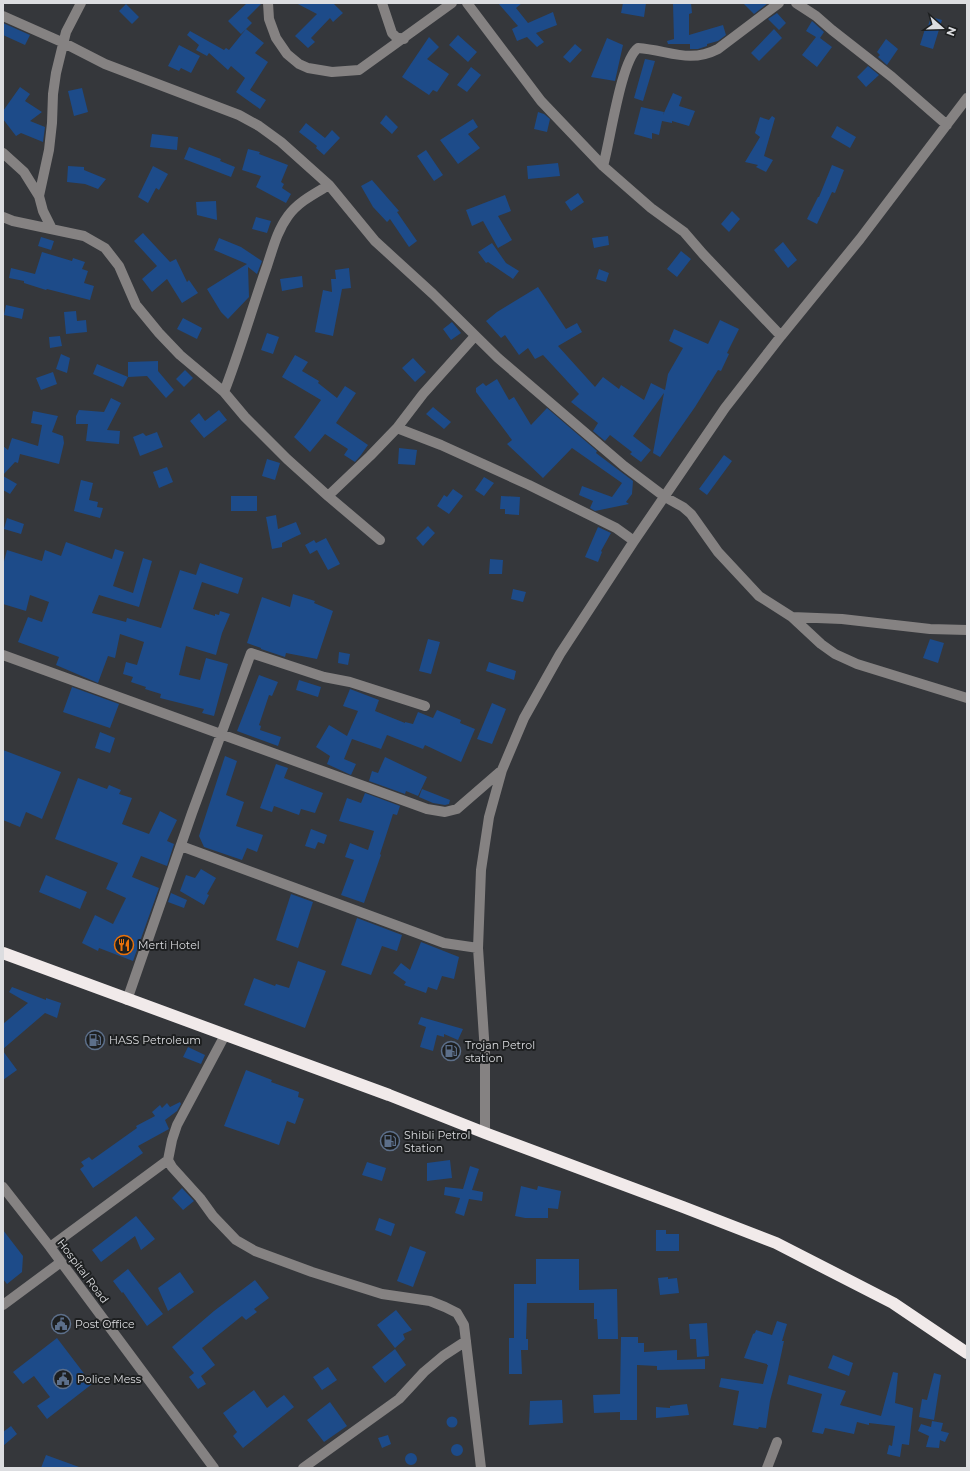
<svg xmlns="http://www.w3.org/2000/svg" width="970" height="1471" font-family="Montserrat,sans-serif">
<rect width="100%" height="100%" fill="#35373b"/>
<!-- building -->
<path fill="#1d4b89" d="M247,3H262L247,18L252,23L241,34L228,21Z
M296,3H333L343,13L333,22L330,18L311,38L315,42L308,48L295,36L317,14Z
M498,3H522L516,8L528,23L553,12L557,25L536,33L544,42L537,47L527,37L517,41L512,29L518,26Z
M623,3H646L644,17L621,13Z
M673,3H691L692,13L689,14V35L723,25L726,35L718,41L707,44V46L698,49H690V44H668L667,41L674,39Z
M743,3H768L754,14Z
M126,4L139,17L132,24L119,11Z
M777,13L786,23L779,30L768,19Z
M931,17L942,20L933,49L920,45L925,29H927Z
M812,21L824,32L820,38L832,47L817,67L802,55L816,37L806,31Z
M3,23L30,35L25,45L3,35Z
M246,29L264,43L255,53L268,62L250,90L266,100L260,109L236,92L245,78L231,66L228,70L209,53L207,56L196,50L199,45L187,35L190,31L224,50L226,48L229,50Z
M774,29L782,38L759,61L751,53Z
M458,35L477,52L468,62L449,45Z
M429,37L439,47L427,59L449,74L437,92L433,90L429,95L402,77Z
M607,38L623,45L615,81L591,77Z
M886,39L898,49L887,65L878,57L880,55L877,52Z
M575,44L582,50L570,63L563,57Z
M179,45L200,56L191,73L181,68L179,71L168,66Z
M645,59L655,61L643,101L634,98Z
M868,66L879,75L866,87L857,77Z
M471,67L481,75L467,92L457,85Z
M20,87L30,94L25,101L42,112L30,121L45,127L43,142L21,133L16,136L3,119V111Z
M82,88L88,112L74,116L68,91Z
M673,93L682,97L679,106L695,111L689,126L672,121V123L662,121L659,135L652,133V139L634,134L641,107L664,112L663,115Z
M538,112L544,114L550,119L547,132L534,129Z
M386,115L398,127L392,134L380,123Z
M772,116L775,118L764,156L773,160L766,172L756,167L758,165L745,162L760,137L755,133L760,117L769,120Z
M473,119L478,127L468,134L480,148L458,164L440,140Z
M306,123L325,138L332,130L340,138L324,155L316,148L317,146L299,132Z
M837,126L856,137L850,148L831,137Z
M152,134L178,137L177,150L150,147Z
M189,147L221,159L220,161L235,167L231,177L184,159Z
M248,149L260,152L259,154L288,165L281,182L284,184L282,188L291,194L286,203L256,187L261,176L242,170Z
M426,150L443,175L434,181L417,156Z
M558,163L560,176L528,179L527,166Z
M832,165L844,170L835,193L832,192L817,224L807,219L818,197H819Z
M68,166L84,167V170L106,179L98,189L85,184L67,182Z
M153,166L168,174L159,190L156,188L148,203L138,197Z
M372,180L399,211L397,212L417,241L409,247L390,219L387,222L373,207L361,186Z
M578,193L584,202L571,211L565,202Z
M505,195L511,211L498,216L512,240L498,248L483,221L472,226L466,210Z
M216,201L217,220L197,215L196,202Z
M732,211L740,219L729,232L721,224Z
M256,217L271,221L267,233L252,229Z
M143,233L170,262L176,259L187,282L189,280L198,293L182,303L167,279L152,292L142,279L157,266L134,241Z
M608,236L609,245L594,248L592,238Z
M41,237L54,241L51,250L38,246Z
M219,238L241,247L262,261L257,274L248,267L249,297L228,319L221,312L207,289L247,264L214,250Z
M783,242L797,260L788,268L774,250Z
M492,243L506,263L519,271L513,279L488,262L486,263L478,252Z
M681,251L691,259L677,277L667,269Z
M42,252L72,261L73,258L85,262L82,269L88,271L84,283L94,286L90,300L47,289L46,290L24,283V281L9,278L11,268L35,274Z
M349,268L351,288L342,289L333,336L315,332L323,290L332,292L331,279H336L335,270Z
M599,269L609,273L606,282L596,279Z
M302,276L303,287L282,291L280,279Z
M538,287L566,329L577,323L582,332L558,346L595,387L603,377L619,389L621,385L644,400L651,383L665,390L668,374L683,348L669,341L674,329L708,344L720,320L739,329L727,353L729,354L721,371L718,370L695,407L660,457L653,453L664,393L633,436L651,450L641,462L630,454L632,452L610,435L605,441L593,431L598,423L571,402L579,394L543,355L535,359L528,348L519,355L505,335L501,338L486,321L497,312Z
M6,305L24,309L22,319L4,315Z
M76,311L77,321L86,320L87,332L66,334L64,312Z
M183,318L202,328L197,339L177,329Z
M452,322L461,333L451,340L443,329Z
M267,333L279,337L273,354L261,350Z
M60,336L62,346L50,348L49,337Z
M61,354L70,358L67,373L56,369Z
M295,355L308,362L302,371L319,381L318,383L337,398L345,386L356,393L336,423L368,445L361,455L355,462L344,455L348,449L325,434L310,452L294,437L302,427L321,400L282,377Z
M413,358L426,372L415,382L402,368Z
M158,361V371L174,390L166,398L147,376L128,377V362Z
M97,364L128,377L123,387L93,374Z
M185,370L193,378L184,387L176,379Z
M53,372L57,384L41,390L36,378Z
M497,379L509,400L514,397L531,425L547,408L597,451L596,453L633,481L632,494L626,502L629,504L595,511L590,508L593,501L579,495L582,486L612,497L622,483L572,448L543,478L507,444L512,440L476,392V388L483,383L486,386Z
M111,398L121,403L107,430L120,431L119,444L86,441L88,424H76V416L79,410L104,412Z
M433,407L451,422L444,429L426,414Z
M219,410L227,420L204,438L190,421L199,413L205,421Z
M33,411L58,416L52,432L63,436L64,443L59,464L20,454L18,463L15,462L3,475V446L8,450L12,438L38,446L42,425L31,423Z
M157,432L163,447L140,456L133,437L143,433L146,436Z
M399,448L417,450L415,465L398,464Z
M724,455L732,461L707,495L699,489Z
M267,459L280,463L275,480L262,476Z
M167,467L173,482L159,488L153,472Z
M3,476L17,484L10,494L3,490Z
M484,477L494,483L484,496L475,490Z
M81,480L93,483L89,500L98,502L97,507L103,508L100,518L74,511Z
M453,489L463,496L449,514L437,506L444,495L447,497Z
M231,496H257V511H231Z
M501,496L520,497L519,515L505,514V509H500Z
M276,515L278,529L296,522L301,534L282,543V547L272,549L266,517Z
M7,518L24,524L21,534L4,529Z
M428,526L435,533L423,546L416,538Z
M598,527L611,533L601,551L602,552L598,562L585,557Z
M326,538L340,564L328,570L317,550L310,554L305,545L314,540L316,543Z
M66,542L112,559L115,549L124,552L113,586L133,593L143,558L152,561L139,607L99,595L92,613L126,622L127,618L161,628L180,570L196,575L200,563L243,578L238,594L202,582L193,609L215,616V614L219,615L220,611L230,614L222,633L216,655L186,646L179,675L200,680L206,658L228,664L214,716L202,713L204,709L160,698L161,694L145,689L146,687L131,682L133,677L123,674L126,662L137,665L144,642L120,634L115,658L108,656L98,683L56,665L59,657L18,642L28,617L42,622L49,602L30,595L26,611L3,604V565L7,550L42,561L45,550L61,556Z
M490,559L503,560L502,574H489Z
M513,589L526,592L523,602L511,599Z
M293,594L315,601L314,603L333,611L317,659L286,653L285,657L261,649V648L247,643L262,597L290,607Z
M428,639L440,642L431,674L419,671Z
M930,639L944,643L938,663L923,658Z
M339,652L350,654L348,665L338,663Z
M489,662L516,671L514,680L486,671Z
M259,675L278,682L272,696L269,695L259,725L261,726L260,730L281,737L278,746L237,731Z
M299,680L321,687L318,697L296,690Z
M72,687L119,704L110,728L63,712Z
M350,689L379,700L375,711L405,723V722L413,724L418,712L433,718L437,710L461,720L460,723L475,729L461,762L425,745L423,749L387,735L381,749L352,739L344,759L356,764L351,775L327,764L330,756L316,747L329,725L347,736L358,711L343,706Z
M492,703L506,709L492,744L477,739Z
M100,732L115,738L110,753L95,748Z
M3,750L61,772L42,819L26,812L20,827L3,820Z
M225,756L237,761L226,795L244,802L236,826L263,835L257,852L247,848L242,860L204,847L199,836Z
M385,757L427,777L418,796L406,791L405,794L369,781L372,771L378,773Z
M276,764L288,768L284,778L323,793L315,813L301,809L299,815L274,806L272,812L260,808Z
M78,778L107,789L109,785L121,790L119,794L132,798L122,824L149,834L160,811L177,820L167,841L174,844L167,866L141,856L132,877L159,888L133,961L99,948L98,951L82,943L95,915L113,924L126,898L106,889L118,863L55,839Z
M422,789L450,800L449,804L445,805L433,803L419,797Z
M365,793L400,806L397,815L393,814L380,854L381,855L364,903L341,895L354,860L345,857L350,843L368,850L374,831L339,821L347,798L361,803Z
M311,829L327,835L324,844L318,842L315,849L305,846Z
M201,869L216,878L207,894L209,895L204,905L180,891L186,875L195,878Z
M46,875L87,892L80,909L39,892Z
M171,893L187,900L184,908L168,902Z
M291,894L313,902L298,948L276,940Z
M357,918L402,935L397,951L382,946L371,975L341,965Z
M421,942L459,957L454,979L442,976L437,990L428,987L426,993L404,985L406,982L393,973L401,963L410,970Z
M298,961L326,971L305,1028L244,1005L254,978L275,986L276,984L289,988Z
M12,987L46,1000V998L61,1003L57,1018L45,1013L3,1049V1024L28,1003L9,992Z
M421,1017L463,1029L458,1040L444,1034V1037L437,1035L433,1051L420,1047L426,1027L418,1024Z
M188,1047L205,1055L201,1064L183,1057Z
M3,1051L17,1070L3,1080Z
M246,1070L272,1080L271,1082L299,1092L298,1097L304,1099L295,1124L287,1121L279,1145L224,1126Z
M180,1102L181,1104L177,1111L165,1120L169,1129L138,1146L143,1153L93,1188L80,1169L84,1166L81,1162L89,1157L92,1160L137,1128L136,1126L155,1116L152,1112L160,1105L162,1108L167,1103L170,1107Z
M450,1160L452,1178L427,1181V1163Z
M367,1162L386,1168L382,1181L362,1175Z
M470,1166L479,1169L472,1190L483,1192L482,1201L469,1199L464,1216L455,1213L460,1198L444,1195L445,1187L463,1189Z
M521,1186L537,1190L538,1186L561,1191L558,1209L548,1208V1218H525L515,1216Z
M182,1188L194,1201L183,1210L172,1198Z
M136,1216L155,1239L141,1250L135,1236L101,1262L92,1250Z
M379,1218L395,1224L391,1236L375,1230Z
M3,1230L23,1256L22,1272L7,1284L3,1279Z
M656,1230H666V1234H679V1251H656Z
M410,1246L426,1252L413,1287L397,1281Z
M536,1259H579V1290L617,1289L618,1339H598L597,1319H594V1303H527L526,1339H528V1350H521L522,1374H509V1338H514V1284H536Z
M128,1269L163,1314L147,1326L123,1292L122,1293L113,1281Z
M180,1272L194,1292L168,1311L158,1288Z
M668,1277V1279L677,1278L679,1293L660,1295L658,1278Z
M255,1280L269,1298L254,1309L257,1312L246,1320L242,1316L202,1348L215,1365L201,1376L206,1384L198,1389L189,1377L194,1373L172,1347L214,1311Z
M396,1310L412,1330L403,1334L405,1339L395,1348L377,1325Z
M777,1321L787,1324L782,1341H784L777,1374L770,1401L766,1428L759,1427L758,1429L733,1425L739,1391L719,1387L721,1378L763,1384L768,1365H767V1364L744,1358L753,1334L755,1333L756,1330L772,1335Z
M707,1323L709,1356L697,1357L696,1339H690L689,1324Z
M621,1337H638V1343H644V1352L677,1350V1360L705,1359V1369L657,1370V1366L637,1365V1420H620V1412L594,1413L593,1395L620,1394Z
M57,1338L92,1384L47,1419L37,1406L50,1397L34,1376L23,1384L13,1372Z
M395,1349L406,1365L385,1383L372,1367Z
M833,1355L853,1363L849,1376L828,1368Z
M328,1367L337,1380L322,1390L313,1377Z
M893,1372L898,1373L895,1403L913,1408L909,1445L902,1444L900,1457L887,1454L889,1445L892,1446L895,1426L869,1423V1425L857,1422L854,1434L825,1428L823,1434L812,1432L822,1394L787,1384L789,1375L846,1391L840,1405L881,1416Z
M934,1373L941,1375L934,1420L919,1417L922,1399L927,1400Z
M254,1390L267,1408L284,1395L294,1407L243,1448L233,1436L237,1432L223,1413Z
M562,1400L563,1423L529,1425L530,1401Z
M330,1402L347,1426L324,1442L307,1420Z
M687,1404L689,1415L656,1418V1407L670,1408V1406Z
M446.5 1422a5.5 5.5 0 1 1 11 0a5.5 5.5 0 1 1-11 0Z
M932,1421L943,1423L941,1431L949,1433L945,1442L940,1440L939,1448L926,1447L929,1436L918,1431L921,1424L931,1427Z
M11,1426L17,1434L3,1446V1432Z
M388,1435L391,1444L382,1448L378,1438Z
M451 1450a6 6 0 1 1 12 0a6 6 0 1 1-12 0Z
M405 1459a6 6 0 1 1 12 0a6 6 0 1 1-12 0Z
M46,1455L79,1467V1468H41Z"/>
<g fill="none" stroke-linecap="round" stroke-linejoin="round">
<!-- minor -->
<path stroke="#858282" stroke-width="10" d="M268,3L269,19L276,38L287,54L299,64L308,68L332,72L359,70L452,3
M382,3L392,33L396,37L404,39
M467,3L541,101L603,166L651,208L684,232L703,254L781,336
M796,3L816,16L832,30L892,77L947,125
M3,16L64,43L105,64L239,115L259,126L281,142L329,185L375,241L433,294L498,358L624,466L665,497L683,507L691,514L718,552L759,596L792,617L821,644L835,654L857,664L967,698
M3,153L24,172L39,196
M603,166C610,142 621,60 638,48C668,50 689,64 718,49L779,3
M3,217L13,221L84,236L105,248L119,266L136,305L159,333L180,355L224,392L245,417L287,459L328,496L380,540
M52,229L43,211L39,196L49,150L52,123L53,94L56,73L66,32L81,3
M224,392C240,351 252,308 267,266C273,248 277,231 288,216C298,202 314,194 329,185
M397,428L441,445L529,485L616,528L634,541
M328,496L370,456L397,428L423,394L475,336
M792,617L842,619L930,629L967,630
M3,655L427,809L445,812L457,809L502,770
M181,846L444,943L478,948
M127,1000L192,813L251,653L324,677L350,682L425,706
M225,1035L177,1125L172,1140L168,1160L172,1167L200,1198L213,1216L236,1240L255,1251L312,1272L382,1294L430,1301L445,1307L457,1313L464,1325L481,1468
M485,1133V1053L478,948L481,870L489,817L502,770L524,718L560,654L634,541L725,408L781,336L860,239L967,98
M3,1187L50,1247L214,1468
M50,1247L168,1160
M3,1305L61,1262
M303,1468L399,1399L424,1372L443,1356L466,1341
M767,1468L777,1442"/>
<!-- highway -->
<path stroke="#f1eaea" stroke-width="12" d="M3,953L389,1095L485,1133L683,1207L776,1243L893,1303L967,1353"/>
</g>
<!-- icons -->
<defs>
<g id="restaurant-ring" transform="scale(1)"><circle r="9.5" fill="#1d1f20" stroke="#e8710a" stroke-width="1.5"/><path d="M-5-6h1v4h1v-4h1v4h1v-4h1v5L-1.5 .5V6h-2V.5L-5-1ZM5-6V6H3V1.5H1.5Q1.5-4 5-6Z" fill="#e8710a"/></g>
<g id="fuel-ring" transform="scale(1)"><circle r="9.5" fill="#1d1f20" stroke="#5c6f8a" stroke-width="1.5"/><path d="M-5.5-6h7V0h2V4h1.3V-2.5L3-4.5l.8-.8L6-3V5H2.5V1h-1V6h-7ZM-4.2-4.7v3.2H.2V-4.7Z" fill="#5c6f8a"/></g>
<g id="civic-ring" transform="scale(1)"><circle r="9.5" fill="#1d1f20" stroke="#5c6f8a" stroke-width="1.5"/><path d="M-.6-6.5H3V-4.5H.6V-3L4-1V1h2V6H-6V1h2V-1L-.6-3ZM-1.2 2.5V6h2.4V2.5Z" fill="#5c6f8a"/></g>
</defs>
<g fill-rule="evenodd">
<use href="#restaurant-ring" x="124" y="945"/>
<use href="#fuel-ring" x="95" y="1040"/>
<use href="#fuel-ring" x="451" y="1051"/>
<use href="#fuel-ring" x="390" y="1141"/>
<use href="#civic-ring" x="61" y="1324"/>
<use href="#civic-ring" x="63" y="1379"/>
</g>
<g text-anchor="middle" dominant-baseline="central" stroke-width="4" stroke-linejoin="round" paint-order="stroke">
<!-- poi labels -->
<g font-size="11" fill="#dcdde0" stroke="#1d1f20" text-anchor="start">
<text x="138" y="945">Merti Hotel</text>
<text x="109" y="1040">HASS Petroleum</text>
<text x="465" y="1045">Trojan Petrol<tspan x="465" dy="13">station</tspan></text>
<text x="404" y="1135">Shibli Petrol<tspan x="404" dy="13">Station</tspan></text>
<text x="75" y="1324">Post Office</text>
<text x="77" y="1379">Police Mess</text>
</g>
<!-- street labels -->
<g font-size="11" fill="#dcdde0" stroke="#1d1f20">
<text transform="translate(83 1271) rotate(53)">Hospital Road</text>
</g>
</g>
<!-- border -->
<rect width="970" height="1471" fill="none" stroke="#dcdde0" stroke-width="8"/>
<!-- north arrow -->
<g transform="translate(942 28) rotate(110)" stroke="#1d1f20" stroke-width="3" paint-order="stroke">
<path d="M0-3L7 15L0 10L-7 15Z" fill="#dcdde0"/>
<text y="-6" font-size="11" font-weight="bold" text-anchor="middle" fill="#dcdde0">N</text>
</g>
</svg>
